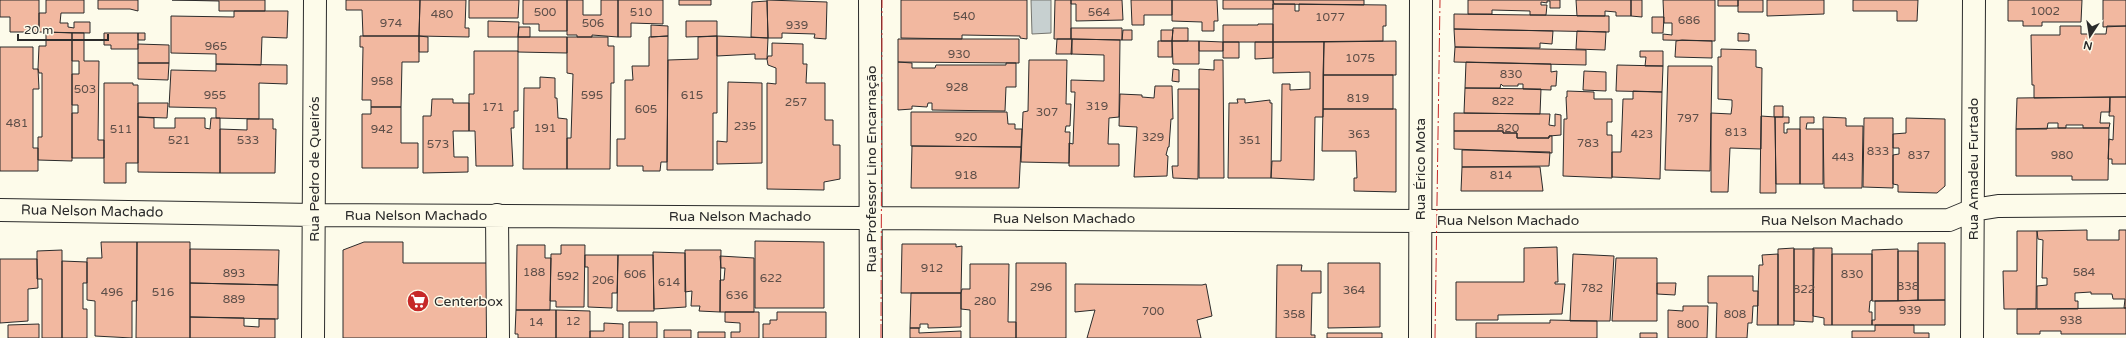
<svg xmlns="http://www.w3.org/2000/svg" width="2126" height="338" font-family="'Varela Round',sans-serif">
<rect width="100%" height="100%" fill="#fdfbea"/>
<!-- water -->
<path fill="#c7d0d0" stroke="#74746e" d="M1031,0H1051V33L1032,34Z"/>
<!-- building -->
<path fill="#f2b8a0" stroke="#2b2b2b" d="M0,0H39V32H10V17H0Z
M46,0H84V13H61L60,23H68V27L74,28V22H90V33L39,32V13H46Z
M98,0H138V11L130,9H98Z
M265,0V11H219V1L172,0Z
M346,0H420L419,36H363L362,10H346Z
M420,0H466L465,28H469V37L419,36Z
M469,0H519L518,18H469Z
M523,0H567V31H539V24H523Z
M567,0H583V15H601V0H618V37L592,35V37H577V35H567Z
M618,0H663V24L631,23V37H618Z
M679,0H711V5H679Z
M767,0L827,2L826,39L814,38L815,34L782,33V38H768Z
M901,0H1027V39L1020,38V36L962,35V39L901,38Z
M1055,0H1071V39H1054Z
M1071,0H1122L1123,20L1076,21V4H1071Z
M1131,0H1172V15H1144V25H1132Z
M1172,0H1217L1218,21H1214V31H1202V22L1172,21Z
M1223,0H1273V9H1223Z
M1273,0H1364V5L1274,4Z
M1468,0H1560V8H1550V1H1547V3L1541,2V5H1547L1546,15H1530V11L1492,10V14H1468Z
M1576,0H1631V16H1616V12L1605,11V16H1577Z
M1631,0H1642V17L1631,16Z
M1663,0H1715V41L1663,40V34L1672,35V23H1664Z
M1718,0H1738V6H1718Z
M1738,0H1763V12H1738Z
M1767,0H1824V14L1767,16Z
M1853,0H1918L1917,21H1897V11H1853Z
M2008,0H2082L2081,22H2042V26H2023V21H2008Z
M2103,0H2126V26L2103,27Z
M767,1L768,38L751,37L752,2Z
M1273,4H1295V11H1299V4L1386,5V26H1383V41L1273,42Z
M234,11H288L287,38L262,37L261,65L216,64V54L171,53V16L234,17Z
M1454,14L1609,16V32L1454,29Z
M1652,17H1664L1663,33H1652Z
M488,21L519,22L518,37H488Z
M686,21H717V36L686,37Z
M1258,24H1273V42H1223V25H1258Z
M651,25L668,26V36L651,37Z
M2060,26H2081V34H2106L2107,26H2126V97L2034,98V85H2032L2031,35H2060Z
M519,27H530V37H518Z
M1071,28H1122V40L1071,39Z
M1173,28H1188V41H1172Z
M1454,29L1553,31L1552,44L1540,43V48L1455,47Z
M1123,30H1132V40H1122Z
M1161,30H1173L1172,41H1161Z
M1577,31L1606,32L1605,50L1576,49Z
M46,32L72,33V161L38,160V137H42V73H39L38,69L39,46H46Z
M72,33H84V61H99L98,140H104V158H72V113H78V105H72V74H79V61H72Z
M104,33H138V49H111V45H104Z
M138,33H145V40H138Z
M1738,33L1749,34V41H1738Z
M360,36H419V62H402L401,107H371V100H362L363,47H360Z
M419,36L428,37V52H419Z
M668,36L667,162H661L660,171H643V166H617V139H625V80H633L632,66H649V37Z
M717,36V113H713V170H667L668,60L698,59V37Z
M717,36L768,38L767,59H755V54L717,56Z
M518,37H567V53L518,52Z
M567,37H608V46H614V83H611L610,169H567V138H571L573,74L567,73Z
M898,39H1019V63L898,62Z
M1057,39H1072V54H1056Z
M1072,39L1120,40L1119,117L1109,118L1108,144H1119V166H1069V143L1073,144L1075,92H1071V80L1104,81V55L1071,54Z
M1682,40L1712,41V58L1675,57L1676,41Z
M1158,41H1172V57H1158Z
M1172,41H1199V64H1173Z
M1199,41L1223,42V51H1199Z
M1396,41V75H1323L1324,42Z
M1223,42H1239V58H1223Z
M1255,42H1273V58L1255,59Z
M1273,42H1324L1323,117H1315L1314,180L1271,178L1272,161H1281L1282,84H1290V90L1310,89V72L1273,73Z
M772,43L803,44V64H807L806,83H825V120H833V145H840V179L824,182V190L767,189V83L776,84V68L768,65L767,59L768,56H772Z
M138,44L169,45V63H138Z
M0,47H33V69H38L39,89H33V148H38V171H0Z
M1455,47L1586,50V65L1454,62Z
M1721,49L1756,50V67L1762,68L1761,149L1730,148L1728,192H1711V113L1731,114L1732,106V100L1718,99V57H1721Z
M474,51H518V111H514V128H511L513,166H476L475,131H469V94H474Z
M1640,51H1663V66H1645L1646,57H1640Z
M1029,60H1067L1066,104H1071L1070,126H1066L1065,132H1070L1069,163L1021,162L1023,112L1028,111Z
M1214,60H1223L1224,178H1199V69L1214,70Z
M898,62L912,63V68H935L936,65H1006V63H1016V87H1006L1005,111L932,110V103H928L927,107L912,106V109L898,110Z
M1466,62L1551,64V72L1557,71L1556,86H1551V90L1523,89V84H1518V86H1503L1501,84L1500,88H1465Z
M138,63H169L168,80L138,79Z
M216,64L287,65V84L259,83V119L216,118V108L169,107L171,70L216,71Z
M1617,65L1663,66L1662,92L1616,91Z
M1668,66H1712L1710,171L1665,170Z
M1173,69L1179,70V82L1172,81Z
M1584,71L1606,72V91L1583,90Z
M1323,75H1393V109H1323Z
M540,77L555,78V98H557L558,118L567,119V169H523L524,88H540Z
M728,82L762,83V163L717,164V141L727,142Z
M104,83H133V85H138V163H126V183H104Z
M1155,86H1172L1173,119H1171L1169,147H1168L1166,155L1168,156L1167,176L1134,177L1137,127L1119,126L1120,94L1142,95V97L1154,98Z
M1465,88L1541,89L1540,114L1464,113Z
M1178,89H1199L1198,179L1173,178L1172,166H1178Z
M1567,91L1594,92V99H1612V122H1607V135H1612V178L1563,176L1564,119H1567L1566,97H1567Z
M1633,91L1662,92L1660,179L1612,177V152H1621L1623,99H1633Z
M2110,97V112H2101L2100,123H2110L2109,128H2083V125H2066V128H2058V123H2048L2047,129H2016L2017,98Z
M2110,97H2126V164H2112V159H2108L2109,139L2113,140L2114,116H2109Z
M432,99H453V103H469V131H453L454,157H468V172L423,173V116H431Z
M1237,99H1245V103L1270,100V103H1272L1271,178H1228L1229,103H1238Z
M138,103H168L167,118L138,117Z
M1774,106H1783V117H1774Z
M371,107H401V143H418V168H362V114H371Z
M1323,109H1396V192L1354,191V178H1357L1356,151H1322Z
M911,112H1007L1008,124H1015V129H1022L1021,147L911,146Z
M1454,113L1550,114L1549,125L1555,126V114L1561,115V135L1549,136V138H1517V133H1503V131H1454Z
M1761,116L1775,117L1776,193H1760Z
M138,117L154,118V128H175V118H205V128L210,129L211,118H220V173L138,172Z
M1775,117H1789V123H1784V133H1787V129H1800V184H1776Z
M1800,117H1814V123H1807L1806,129H1823V184H1800Z
M1823,117L1846,118V126H1863L1862,188H1824Z
M1864,118H1893V188L1863,187Z
M1906,118L1945,119V186L1937,193L1898,192V185L1893,184V155L1899,154V148H1893V134L1906,133Z
M247,119H273V129H276L275,173H220V129L247,130Z
M2058,128H2109L2108,180H2072V176H2016V129Z
M1454,131H1503V133H1517V138H1549V136H1552V153L1454,149Z
M912,146L1021,147L1019,188H911Z
M1462,150L1550,152L1549,166L1462,167Z
M1462,167H1540L1543,191H1461Z
M2087,230V240H2119V230H2126V308H2124L2125,299H2113L2112,294H2091V292L2075,293V301H2078V309H2037V286L2047,285V278H2042L2043,240L2038,239L2037,231Z
M2017,231H2037L2036,309H2004L2003,271H2017Z
M755,241L824,242V308H755Z
M101,242H137V301H132V338L95,336V301L87,300V258H102Z
M137,242H190V338H136Z
M364,242H403V263H493V338H343V250Z
M1918,243H1945V300H1918Z
M902,244H956V247L962,246L961,293H901Z
M517,245H545V258H551L550,310H516Z
M561,245H585L584,307H556V301H550L551,254H561Z
M1557,247L1558,282H1555V284H1565L1562,314L1498,315V320H1456V282H1524V248Z
M1813,248H1832V325H1824V318L1813,316Z
M190,249L279,250L278,285L190,283Z
M1778,249L1794,248V325H1778Z
M1794,249H1814L1813,322L1794,321Z
M1898,249V301H1872V250Z
M62,250V338H42V279H37V251Z
M685,250H721L720,312L699,311L700,306H691L692,291L685,292Z
M1898,251H1918V300L1898,301Z
M653,252L685,253L686,307L654,309Z
M1573,254L1614,256L1610,321H1570Z
M1778,254V325H1757L1759,265H1763L1762,255Z
M1832,254H1872V300L1870,301L1869,312H1872V325H1832Z
M585,255H618L617,293H612V308L588,307V267H585Z
M618,255H653L654,311H617Z
M720,256L754,258V312H720V280H724L725,268H721Z
M1616,258H1657V321H1612Z
M0,259H37L38,288L28,289V321L0,323Z
M62,261L87,262V283H83V309H87V338H62Z
M1016,263H1066V338H1016Z
M1328,263H1380V327L1328,328Z
M970,264H1009L1008,322H1016V338H970V310L961,309V293L962,289H970Z
M1277,265H1302L1301,271H1321V293H1312L1311,335H1315V338H1276Z
M1708,276H1753V291H1758V306H1753L1752,323H1748L1747,338H1716L1717,303H1708Z
M190,283L278,285V319L190,317Z
M1657,283H1676L1675,295L1657,294Z
M1075,284L1202,285L1206,284L1212,316L1197,320L1201,338H1087L1095,310L1075,312Z
M911,293H961V327L928,328V324H920V328H910Z
M1945,300V325H1872V320H1875V301Z
M1683,306H1708L1707,338H1668V310L1683,311Z
M2124,308H2126V334H2061V331H2040V334H2017V309Z
M516,310H556V338H518V334H515Z
M556,310L590,311V338H556Z
M725,312H759V338H731V332H740V323L725,322Z
M777,312H826V338H763V324H770V320H777Z
M190,317L244,318V326L259,327V319H275V338H190Z
M1550,320L1597,321V338H1476V323H1550Z
M629,322H657V338H629Z
M604,323L623,324V338H590V331H604Z
M39,324V338H8V325Z
M1875,325H1914V333H1929V338H1852V331H1875Z
M910,328H919V333L961,331V338H910Z
M664,330H691V338H664Z
M698,332H725V338H698Z
M1327,333H1382V338H1327Z
M1640,333H1657V338H1640Z"/>
<g fill="none" stroke-linecap="round" stroke-linejoin="round">
<!-- minor casing -->
<g stroke="#2b2b2b" stroke-width="24">
<path id="minor" d="M870,0L871,338
M0,210L314,215L1420,221L1949,220L1973,210L1998,206L2126,205
M497,215L498,338
M313,338L315,0
M1420,338L1421,0
M1972,338L1974,0"/>
</g>
<!-- minor -->
<use href="#minor" stroke="#fdfbea" stroke-width="22"/>
<!-- power -->
<path stroke="#c62828" stroke-width="1" stroke-dasharray="14 3 2 3" stroke-linecap="butt" d="M881,338L882,0
M1435,338L1440,0"/>
</g>
<!-- icons -->
<defs>
<g id="supermarket-disc" transform="scale(1.15)"><circle r="9.5" fill="#c62828" stroke="#fdfbea"/><path d="M-6-5.5h2.5l.6 2H6L4.5 2H-2.5L-4.4-4H-6ZM-1.5 3.2a1.3 1.3 0 1 0 .1 0ZM3 3.2a1.3 1.3 0 1 0 .1 0Z" fill="#fff"/></g>
</defs>
<g fill-rule="evenodd">
<use href="#supermarket-disc" x="418" y="301"/>
</g>
<g text-anchor="middle" dominant-baseline="central" stroke-width="3" stroke-linejoin="round" paint-order="stroke">
<!-- number labels -->
<g font-size="12" fill="#5d4e48">
<text x="2045" y="11">1002</text>
<text x="545" y="12">500</text>
<text x="641" y="12">510</text>
<text x="1099" y="12">564</text>
<text x="442" y="14">480</text>
<text x="964" y="16">540</text>
<text x="1330" y="17">1077</text>
<text x="1689" y="20">686</text>
<text x="391" y="23">974</text>
<text x="593" y="23">506</text>
<text x="797" y="25">939</text>
<text x="216" y="46">965</text>
<text x="959" y="54">930</text>
<text x="1360" y="58">1075</text>
<text x="1511" y="74">830</text>
<text x="382" y="81">958</text>
<text x="957" y="87">928</text>
<text x="85" y="89">503</text>
<text x="215" y="95">955</text>
<text x="592" y="95">595</text>
<text x="692" y="95">615</text>
<text x="1358" y="98">819</text>
<text x="1503" y="101">822</text>
<text x="796" y="102">257</text>
<text x="1097" y="106">319</text>
<text x="493" y="107">171</text>
<text x="646" y="109">605</text>
<text x="1047" y="112">307</text>
<text x="1688" y="118">797</text>
<text x="17" y="123">481</text>
<text x="745" y="126">235</text>
<text x="545" y="128">191</text>
<text x="1508" y="128">820</text>
<text x="121" y="129">511</text>
<text x="382" y="129">942</text>
<text x="1736" y="132">813</text>
<text x="1359" y="134">363</text>
<text x="1642" y="134">423</text>
<text x="966" y="137">920</text>
<text x="1153" y="137">329</text>
<text x="179" y="140">521</text>
<text x="248" y="140">533</text>
<text x="1250" y="140">351</text>
<text x="1588" y="143">783</text>
<text x="438" y="144">573</text>
<text x="1878" y="151">833</text>
<text x="1919" y="155">837</text>
<text x="2062" y="155">980</text>
<text x="1843" y="157">443</text>
<text x="966" y="175">918</text>
<text x="1501" y="175">814</text>
<text x="932" y="268">912</text>
<text x="534" y="272">188</text>
<text x="2084" y="272">584</text>
<text x="234" y="273">893</text>
<text x="635" y="274">606</text>
<text x="1852" y="274">830</text>
<text x="568" y="276">592</text>
<text x="771" y="278">622</text>
<text x="603" y="280">206</text>
<text x="669" y="282">614</text>
<text x="1908" y="286">838</text>
<text x="1041" y="287">296</text>
<text x="1592" y="288">782</text>
<text x="1804" y="289">822</text>
<text x="1354" y="290">364</text>
<text x="112" y="292">496</text>
<text x="163" y="292">516</text>
<text x="737" y="295">636</text>
<text x="234" y="299">889</text>
<text x="985" y="301">280</text>
<text x="1910" y="310">939</text>
<text x="1153" y="311">700</text>
<text x="1294" y="314">358</text>
<text x="1735" y="314">808</text>
<text x="2071" y="320">938</text>
<text x="573" y="321">12</text>
<text x="536" y="322">14</text>
<text x="1688" y="324">800</text>
</g>
<!-- street labels -->
<g font-size="14" fill="#2b2b2b" stroke="#fdfbea">
<text transform="translate(314 169) rotate(-90)">Rua Pedro de Queirós</text>
<text transform="translate(871 169) rotate(-90)">Rua Professor Lino Encarnação</text>
<text transform="translate(1420 169) rotate(-90)">Rua Érico Mota</text>
<text transform="translate(1973 169) rotate(-90)">Rua Amadeu Furtado</text>
<text transform="translate(92 211) rotate(1)">Rua Nelson Machado</text>
<text x="416" y="215">Rua Nelson Machado</text>
<text x="740" y="216">Rua Nelson Machado</text>
<text x="1064" y="218">Rua Nelson Machado</text>
<text x="1508" y="220">Rua Nelson Machado</text>
<text x="1832" y="220">Rua Nelson Machado</text>
</g>
<!-- poi labels -->
<g font-size="14" fill="#2b2b2b" stroke="#fdfbea" text-anchor="start">
<text x="434" y="301">Centerbox</text>
</g>
</g>
<!-- north arrow -->
<g transform="translate(2090 36) rotate(192)" stroke="#fdfbea" stroke-width="3" paint-order="stroke">
<path d="M0-3L7 15L0 10L-7 15Z" fill="#2b2b2b"/>
<text y="-6" font-size="11" font-weight="bold" text-anchor="middle" fill="#2b2b2b">N</text>
</g>
<!-- scale -->
<path d="M18 34v6h90v-6" fill="none" stroke="#2b2b2b" stroke-width="2"/>
<text x="24" y="34" font-size="12" fill="#2b2b2b" stroke="#fdfbea" stroke-width="3" paint-order="stroke">20 m</text>
</svg>
